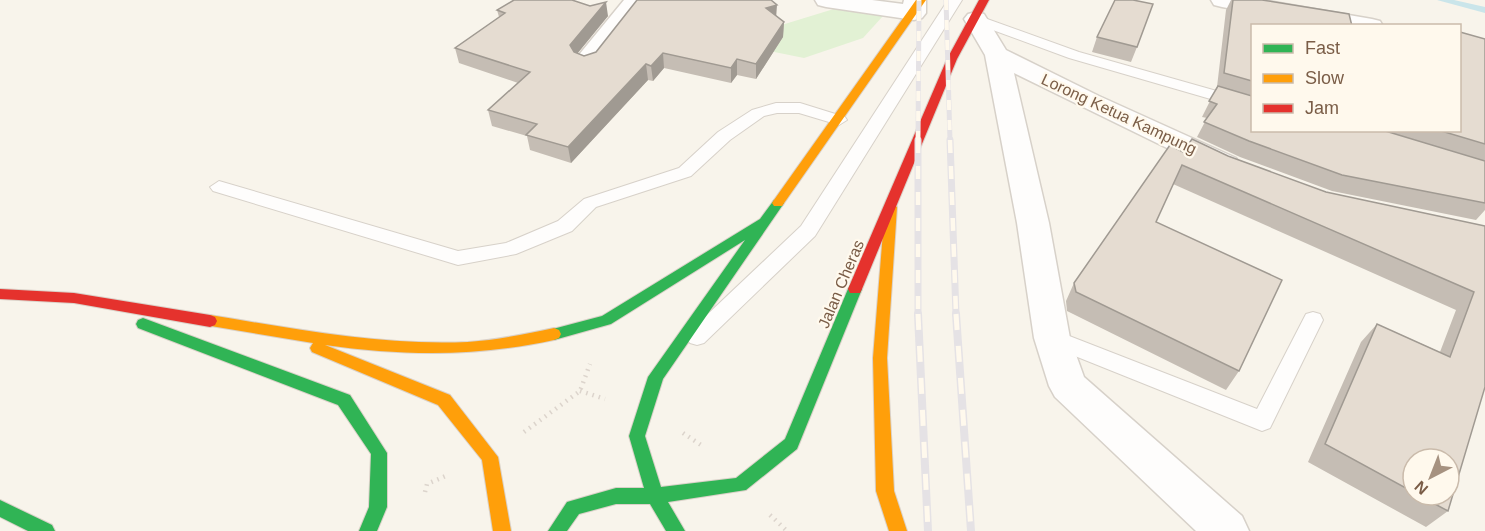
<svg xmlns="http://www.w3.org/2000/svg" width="1485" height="531" font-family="Helvetica,sans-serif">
<rect width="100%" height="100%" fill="#f8f4eb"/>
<!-- green -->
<path fill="#e2f1d4" d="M837,8L883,16L863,38L804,58L726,42Z"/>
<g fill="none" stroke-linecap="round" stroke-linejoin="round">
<!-- stream -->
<path fill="#cae5ea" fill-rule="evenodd" d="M1437,0H1454L1485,7V13Z"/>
<!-- lane casing -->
<g stroke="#d7d1c9" stroke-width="2">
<path id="lane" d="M948,0H962L815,236L704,343L697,345L690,343L686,337L690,331L801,226Z
M976,15L1079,52L1252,101V111L1069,58L971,22L969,19Z
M776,103H800L845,117L847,120L839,125L799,113H777L764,116L730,140L691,176L596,207L572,231L516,254L458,265L213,191L210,187L219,181L458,251L506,243L558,221L584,199L679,168L718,132L752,110Z
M1313,312L1320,314L1323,320L1270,428L1262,431L1045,344L1041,338L1045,332L1052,330L1059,332L1257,409L1306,314Z"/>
</g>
<!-- street casing -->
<g stroke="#d7d1c9" stroke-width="3">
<path id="street" d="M624,0H647L596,66L587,69L578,66L574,61L578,56Z
M815,0H872L903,4L904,0H926V13L922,18L914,20L826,7L818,5Z
M1211,0H1262L1372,19L1380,21L1383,26H1329L1222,7L1214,5Z
M976,12L984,14L1006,50L1099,96L1236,158L1241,165L1236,172L1226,174L1216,172L1014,73L1049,223L1070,338L1084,377L1242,516L1249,531H1196L1055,397L1049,386L1034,338L1017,223L985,55L964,19L968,14Z"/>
</g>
<!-- fast casing -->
<g stroke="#dad1c8" stroke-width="2">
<path id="fast" d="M778,199L782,200L784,203L782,206L663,379L645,436L661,487L736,478L785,439L848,289L850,285H860L862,289L797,449L746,490L668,502L685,531H666L650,504H616L579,514L567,531H548L567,502L616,488H644L629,436L648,377L745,240L611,324L554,340L549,338L547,334L549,330L602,316L760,219L774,200Z
M143,318L350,395L387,453V507L377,531H359L369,507L371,454L338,405L138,328L136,324L138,320Z
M0,500L52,525L55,531H28L0,517Z"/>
</g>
<!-- slow casing -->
<g stroke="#dad1c8" stroke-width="2">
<path id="slow" d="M916,0H926L782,206H774L772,203L774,200Z
M891,203L897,207L887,358L894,491L907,531H889L876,491L873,358L885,207Z
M210,315C295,329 382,346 468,342C497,340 526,334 554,328L559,330L561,334L559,338L554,340C476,357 404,356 325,345L450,395L498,457L511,531H493L482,460L438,405L312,352L310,348L313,343L205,325L203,321L205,317Z"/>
</g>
<!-- jam casing -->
<g stroke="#dad1c8" stroke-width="2">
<path id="jam" d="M979,0H989L957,59L862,289L860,293H850L848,289L947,59Z
M0,289L74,293L210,315L215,317L217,321L215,325L210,327L74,303L0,299Z"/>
</g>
<!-- path -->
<path stroke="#dcd4cc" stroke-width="4.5" stroke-dasharray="1.5 5" stroke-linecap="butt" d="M580,391L605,399
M524,432L580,391L590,364
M683,433L704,447
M425,492L427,484L448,475
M770,515L787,531"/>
<!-- lane -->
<use href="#lane" fill="#fefdfc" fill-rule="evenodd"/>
<!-- street -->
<use href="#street" fill="#fefdfc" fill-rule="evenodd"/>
<!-- fast -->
<use href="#fast" fill="#30b455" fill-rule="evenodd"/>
<!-- slow -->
<use href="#slow" fill="#ff9f0a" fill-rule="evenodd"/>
<!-- jam -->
<use href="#jam" fill="#e5322d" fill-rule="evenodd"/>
<!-- rail-far2 casing -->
<g stroke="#e5e2e5" stroke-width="5">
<path id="rail-far2" d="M946,0L950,141
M918,141L919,0"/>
</g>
<!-- rail-far1 casing -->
<g stroke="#e5e2e5" stroke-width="7">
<path id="rail-far1" d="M918,140V315
M950,140L956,315"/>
</g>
<!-- rail casing -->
<g stroke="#e5e2e5" stroke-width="8">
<path id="rail" d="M918,314L928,531
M956,314L971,531"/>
</g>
<!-- rail-far2 -->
<use href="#rail-far2" stroke="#fff9ed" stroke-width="4" stroke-dasharray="10" stroke-linecap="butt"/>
<!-- rail-far1 -->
<use href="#rail-far1" stroke="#fff9ed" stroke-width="4.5" stroke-dasharray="13" stroke-linecap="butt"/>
<!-- rail -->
<use href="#rail" stroke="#fff9ed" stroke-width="5" stroke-dasharray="16" stroke-linecap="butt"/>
</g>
<!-- wall -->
<path fill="#c5bdb4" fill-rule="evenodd" d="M1231,0H1262L1252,26V130H1460L1485,39V210L1476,220L1332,191L1240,157L1197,137L1207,118L1202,117L1217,87L1226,10Z
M497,10L608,16L577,54L584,56L776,16L784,22L783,37L756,79L737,75L731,83L664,68L653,81L648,80L571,163L530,150L527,136L492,126L488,110L518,83L459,63L455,48L499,17Z
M1097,37L1137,47L1131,62L1092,52Z
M1183,152L1228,156L1326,192L1485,226L1448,511L1426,527L1308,462L1361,342L1377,324L1440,352L1456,310L1173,184L1156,222L1239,371L1226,390L1067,311L1066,301L1074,283ZM1413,459L1449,495H1413Z"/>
<!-- shaded-wall -->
<path fill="#a09a92" d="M606,2L608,16L572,60L570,45Z
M777,5L776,19L766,8Z
M784,22L783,37L756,79V64Z
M663,53L664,68L653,81L651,66Z
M737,59V75L731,83V68Z
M646,64L648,80L571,163L568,147Z"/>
<!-- building -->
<path fill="#e5dcd1" stroke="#a09a92" stroke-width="1.5" d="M514,0H572L590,6L606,2L570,45L574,52L584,56L596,52L637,0H771L777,5L766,8L784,22L756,64L737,59L731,68L663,53L651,66L646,64L568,147L526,135L537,124L488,110L530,72L455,48L505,13L497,10Z
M1115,0H1133L1153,4L1137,47L1097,37Z
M1233,0H1262L1349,14L1352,26H1252V81L1224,73Z
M1460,32L1485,39V144L1438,130H1460Z
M1218,86L1252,96V130H1382L1485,161V203L1342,175L1249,141L1204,122L1217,104L1209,101Z
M1192,139L1228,156L1326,192L1485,226V387L1448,511L1418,495H1449V459H1413V492L1325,444L1377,324L1450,357L1474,292L1182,165L1156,222L1282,280L1239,371L1076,292L1074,283L1170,145L1183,152Z"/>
<g text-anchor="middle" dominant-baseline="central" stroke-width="4.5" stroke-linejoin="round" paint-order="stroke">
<!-- street labels -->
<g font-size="16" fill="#7a5d47" stroke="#fff9ed">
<text transform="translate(1119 114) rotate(25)">Lorong Ketua Kampung</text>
<text transform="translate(841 284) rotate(-67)">Jalan Cheras</text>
</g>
</g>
<!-- legend -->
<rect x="1251" y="24" width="210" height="108" fill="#fff9ed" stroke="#cabbab" stroke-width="1.5"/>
<rect x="1263" y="44" width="30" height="9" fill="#30b455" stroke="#cabbab" stroke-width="1.5"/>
<text x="1305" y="54" font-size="18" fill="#7a5d47">Fast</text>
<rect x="1263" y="74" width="30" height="9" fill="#ff9f0a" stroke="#cabbab" stroke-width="1.5"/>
<text x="1305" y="84" font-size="18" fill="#7a5d47">Slow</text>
<rect x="1263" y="104" width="30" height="9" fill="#e5322d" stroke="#cabbab" stroke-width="1.5"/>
<text x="1305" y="114" font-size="18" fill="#7a5d47">Jam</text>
<!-- north arrow -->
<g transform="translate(1431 477) rotate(222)"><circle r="28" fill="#fff9ed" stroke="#cabbab" stroke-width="1.5"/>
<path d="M0-4.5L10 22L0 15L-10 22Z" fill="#a69280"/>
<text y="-9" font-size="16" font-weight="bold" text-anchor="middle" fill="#7a5d47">N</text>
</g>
</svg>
